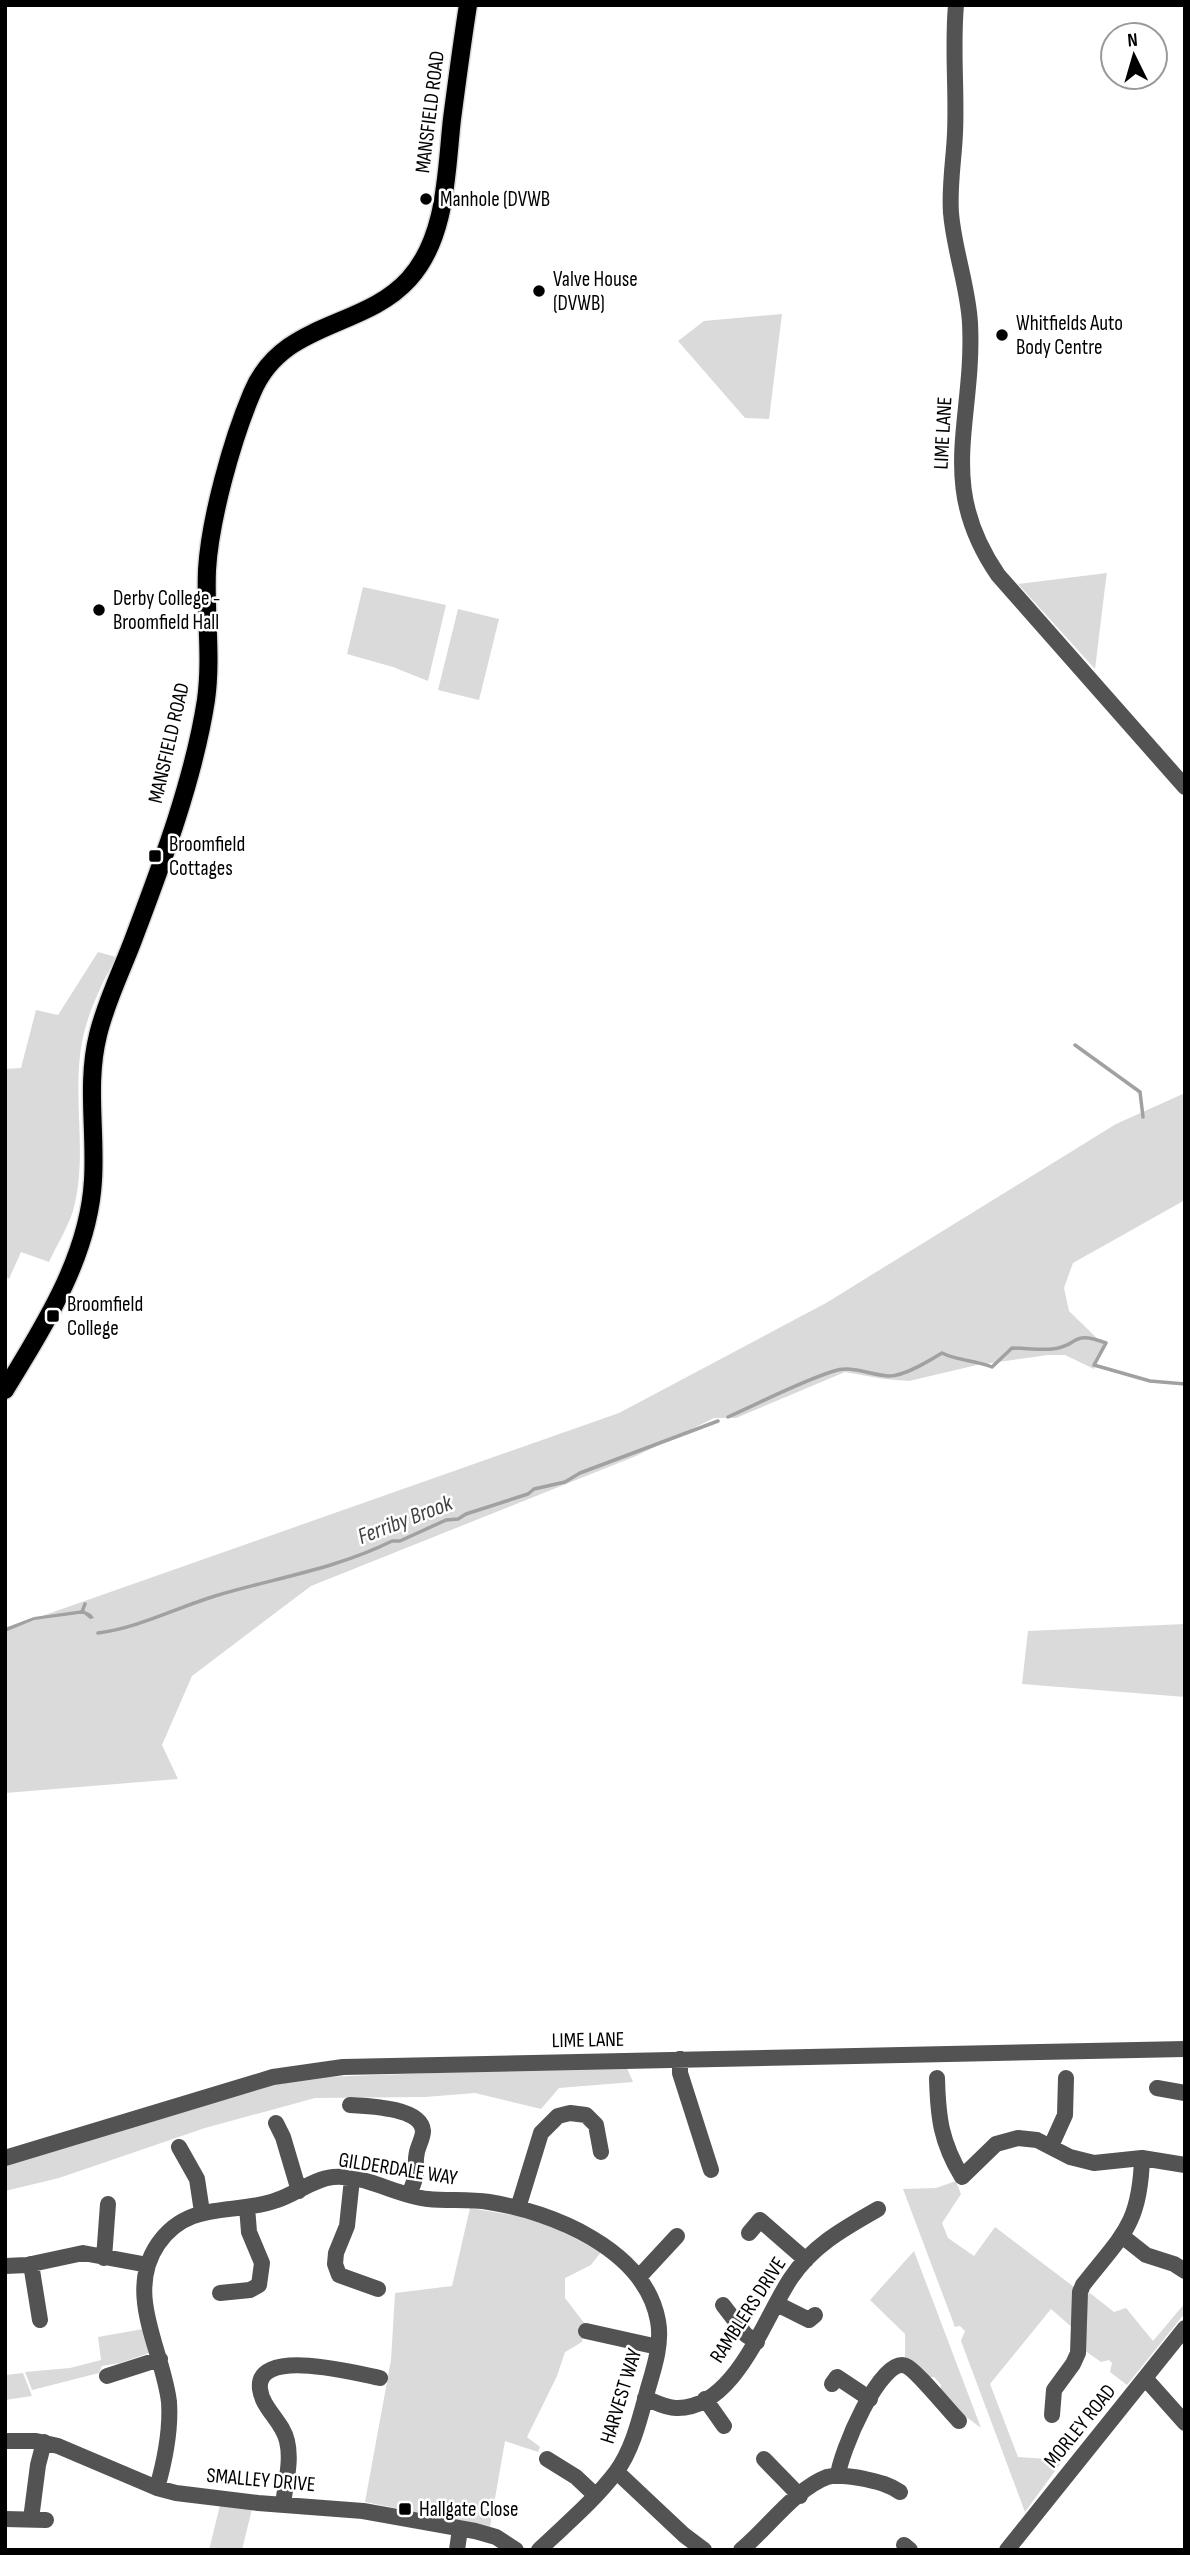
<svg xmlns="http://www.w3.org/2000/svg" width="1190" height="2555" font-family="'Sofia Sans Condensed',sans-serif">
<rect width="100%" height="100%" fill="#fff"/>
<!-- green -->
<path fill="#dadada" d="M782,314L769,419L745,418L678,341L704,321Z
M1107,573L1106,579L1095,669L1018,584Z
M363,587L446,605L428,681L393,667L347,654Z
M458,609L499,619L479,700L438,690Z
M98,952L116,957C102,984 88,1011 82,1042C72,1095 87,1150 75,1203C71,1223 57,1244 49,1262L21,1252L9,1279L5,1276V1069L21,1068L36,1010L58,1015Z
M1185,1093V1200L1073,1263L1064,1288L1069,1311L1105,1346L1094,1369L1065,1355H1048L977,1365L909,1381L884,1379L845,1372L736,1418H714L706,1422L636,1456L311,1586L192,1676L162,1745L178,1779L5,1793V1629L619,1413L826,1303L1116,1124Z
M1185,1624V1697L1022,1684L1028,1631Z
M626,2066L633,2082L559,2088L541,2109L475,2093L425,2097L315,2098L205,2128L59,2178L5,2191V2162L294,2078Z
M956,2181L961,2194L942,2223L948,2238L974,2256L995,2227L1074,2287V2329L1051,2309L990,2384L1018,2457L1063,2460L1025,2512L961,2341L965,2331L960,2326L955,2327L903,2189L936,2188Z
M470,2208L518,2216L555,2228L601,2252L591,2265L565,2278V2298L585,2324L582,2342L565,2352L557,2376L527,2437L540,2447L538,2452L505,2441L490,2527L365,2502L391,2360L395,2293L452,2286Z
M914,2251L981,2428L939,2396L941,2385L934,2377H929L905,2360V2334L870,2300Z
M1090,2293L1114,2312L1126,2308L1153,2341L1185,2303V2313L1127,2385L1110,2372L1112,2363L1109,2360L1101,2362L1084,2350L1085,2296Z
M143,2329L152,2352L120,2363L102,2366L99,2373L32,2390L25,2372L70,2368L101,2360L98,2337Z
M23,2373L32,2396L5,2400V2375Z
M220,2505L252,2509L242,2550H209Z"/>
<!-- water -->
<path fill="#a1a1a1" d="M83,1610L91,1614L94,1618L90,1619L84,1614H79L34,1620L5,1632V1628L34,1617Z"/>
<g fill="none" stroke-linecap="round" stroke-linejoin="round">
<!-- stream -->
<path stroke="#a1a1a1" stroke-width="3.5" d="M1075,1045L1140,1092L1143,1117
M728,1417C762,1402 799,1382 834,1371C851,1365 870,1375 888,1376C903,1377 929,1361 942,1353C958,1361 975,1360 992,1367L1012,1348C1025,1348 1039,1350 1052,1349C1080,1347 1069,1329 1106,1343L1094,1365L1150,1381L1185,1384
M82,1612L85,1604
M98,1633C138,1628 176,1608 215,1596C275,1578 336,1569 392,1541H400L446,1520L458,1519L466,1514L528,1494L534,1489L565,1482L580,1473L718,1421"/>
<!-- major casing -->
<g stroke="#dbdbdb" stroke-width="21">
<path id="major" d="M5,1390C44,1326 89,1256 93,1180C96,1131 86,1083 98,1035C106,1001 123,968 135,935C163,861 194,778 206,700C212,657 205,613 207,570C210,519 232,440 252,393C282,320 363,330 409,279C447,237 446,172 452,119C457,81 462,43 468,5"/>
</g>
<!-- minor -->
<path stroke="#535353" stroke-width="16" d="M956,5C952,48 957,90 955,133C954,159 949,186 951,213C954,250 968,286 970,323C975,422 935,483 998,575L1185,787
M680,2059V2073L711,2170
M937,2078C938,2118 941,2142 962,2177L996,2144L1018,2138L1037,2140L1070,2157L1094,2163L1142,2158L1185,2165
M1157,2088L1185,2093
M350,2105C367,2106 421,2107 423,2131C423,2138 418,2146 417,2152C415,2160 416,2167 416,2174C415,2181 411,2189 409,2195
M276,2123L283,2137L299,2191
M1051,2146L1065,2115L1066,2078
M179,2147L197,2179L202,2212
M5,2158L273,2077L343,2067L1185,2049
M352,2179L347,2226L336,2253L335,2264L339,2275L378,2289
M518,2208L541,2133L558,2116L570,2113L586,2115L596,2125L601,2152
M749,2233L760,2220L806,2260
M1122,2236L1146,2255L1174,2264L1185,2271
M104,2258L108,2204
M31,2264L40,2320
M5,2266L27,2265L83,2253L148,2265
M639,2277L677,2236
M220,2293L250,2290L259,2285L262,2263L249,2232L247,2207
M777,2304L809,2320L815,2315
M723,2305L746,2335L757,2342
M586,2331L658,2347
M107,2376L160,2359
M1145,2378L1185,2423
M832,2384L837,2377L870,2399
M645,2398C655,2402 666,2408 676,2408C735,2410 765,2316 791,2278C813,2245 845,2228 878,2209
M705,2399L724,2426
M1052,2415L1054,2390L1073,2364L1078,2353L1080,2292L1083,2285C1121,2236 1140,2226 1142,2158
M5,2441H36L58,2446L157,2488L176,2493L258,2503L363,2511L475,2531L496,2537L516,2550
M547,2459L576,2477L595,2495
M764,2459L800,2496
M617,2472L684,2535L704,2550
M838,2476C839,2455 881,2355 906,2366C915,2369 950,2412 959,2421
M157,2488C165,2460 171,2431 169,2402C163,2350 124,2294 158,2244C189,2199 234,2216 277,2200C296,2194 313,2179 333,2177C365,2174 397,2196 428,2199C448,2201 469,2199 489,2202C552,2212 645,2249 658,2321C662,2342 655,2365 649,2385C641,2413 634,2448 616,2472C594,2501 565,2525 539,2550
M283,2505C285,2485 292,2461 287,2441C283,2422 262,2408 260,2389C255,2346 360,2374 380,2378
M5,2519L46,2520
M31,2519L38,2465L44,2442
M904,2545L910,2550
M457,2550L460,2529
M741,2550C767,2529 795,2489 827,2477C838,2474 854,2477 865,2479C878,2482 888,2484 900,2492
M1007,2550L1185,2328"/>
<!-- major -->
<use href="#major" stroke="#000" stroke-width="18"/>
</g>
<!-- markers -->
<g fill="#000" stroke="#fff" stroke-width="2.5">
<circle cx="426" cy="199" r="7"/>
<circle cx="539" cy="291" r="7"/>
<circle cx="1002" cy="335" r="7"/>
<circle cx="99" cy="610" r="7"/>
<rect x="148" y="849" width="14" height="14" rx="3.5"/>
<rect x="46" y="1309" width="14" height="14" rx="3.5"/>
<rect x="398" y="2502" width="14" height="14" rx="3.5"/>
</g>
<g text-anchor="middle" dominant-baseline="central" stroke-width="5" stroke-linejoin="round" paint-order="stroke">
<!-- street labels -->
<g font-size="21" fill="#000" stroke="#fff">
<text transform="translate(430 112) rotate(-83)">MANSFIELD ROAD</text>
<text transform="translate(943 433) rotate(-87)">LIME LANE</text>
<text transform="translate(169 743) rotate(-77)">MANSFIELD ROAD</text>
<text transform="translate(588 2040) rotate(-1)">LIME LANE</text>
<text transform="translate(398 2169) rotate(9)">GILDERDALE WAY</text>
<text transform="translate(748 2310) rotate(-57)">RAMBLERS DRIVE</text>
<text transform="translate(621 2396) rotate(-73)">HARVEST WAY</text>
<text transform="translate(1080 2426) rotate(-51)">MORLEY ROAD</text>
<text transform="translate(261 2480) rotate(5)">SMALLEY DRIVE</text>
</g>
<!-- poi labels -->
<g font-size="21" fill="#000" stroke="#fff" text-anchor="start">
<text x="440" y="199">Manhole (DVWB</text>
<text x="553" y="279">Valve House<tspan x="553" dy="24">(DVWB)</tspan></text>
<text x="1016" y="323">Whitfields Auto<tspan x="1016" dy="24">Body Centre</tspan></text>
<text x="113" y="598">Derby College -<tspan x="113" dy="24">Broomfield Hall</tspan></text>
<text x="169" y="844">Broomfield<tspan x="169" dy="24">Cottages</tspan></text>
<text x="67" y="1304">Broomfield<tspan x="67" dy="24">College</tspan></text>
<text x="419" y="2509">Hallgate Close</text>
</g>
<!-- water labels -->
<g font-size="23" font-style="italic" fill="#424242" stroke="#fff">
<text transform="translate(405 1520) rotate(-21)">Ferriby Brook</text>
</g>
</g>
<!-- border -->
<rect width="1190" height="2555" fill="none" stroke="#000000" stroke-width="14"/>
<!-- north arrow -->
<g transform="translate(1134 56) rotate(355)"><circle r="33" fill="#ffffff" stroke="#999999" stroke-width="2"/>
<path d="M0-5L12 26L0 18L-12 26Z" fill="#000000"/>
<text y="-10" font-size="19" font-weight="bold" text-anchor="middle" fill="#000000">N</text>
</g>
</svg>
